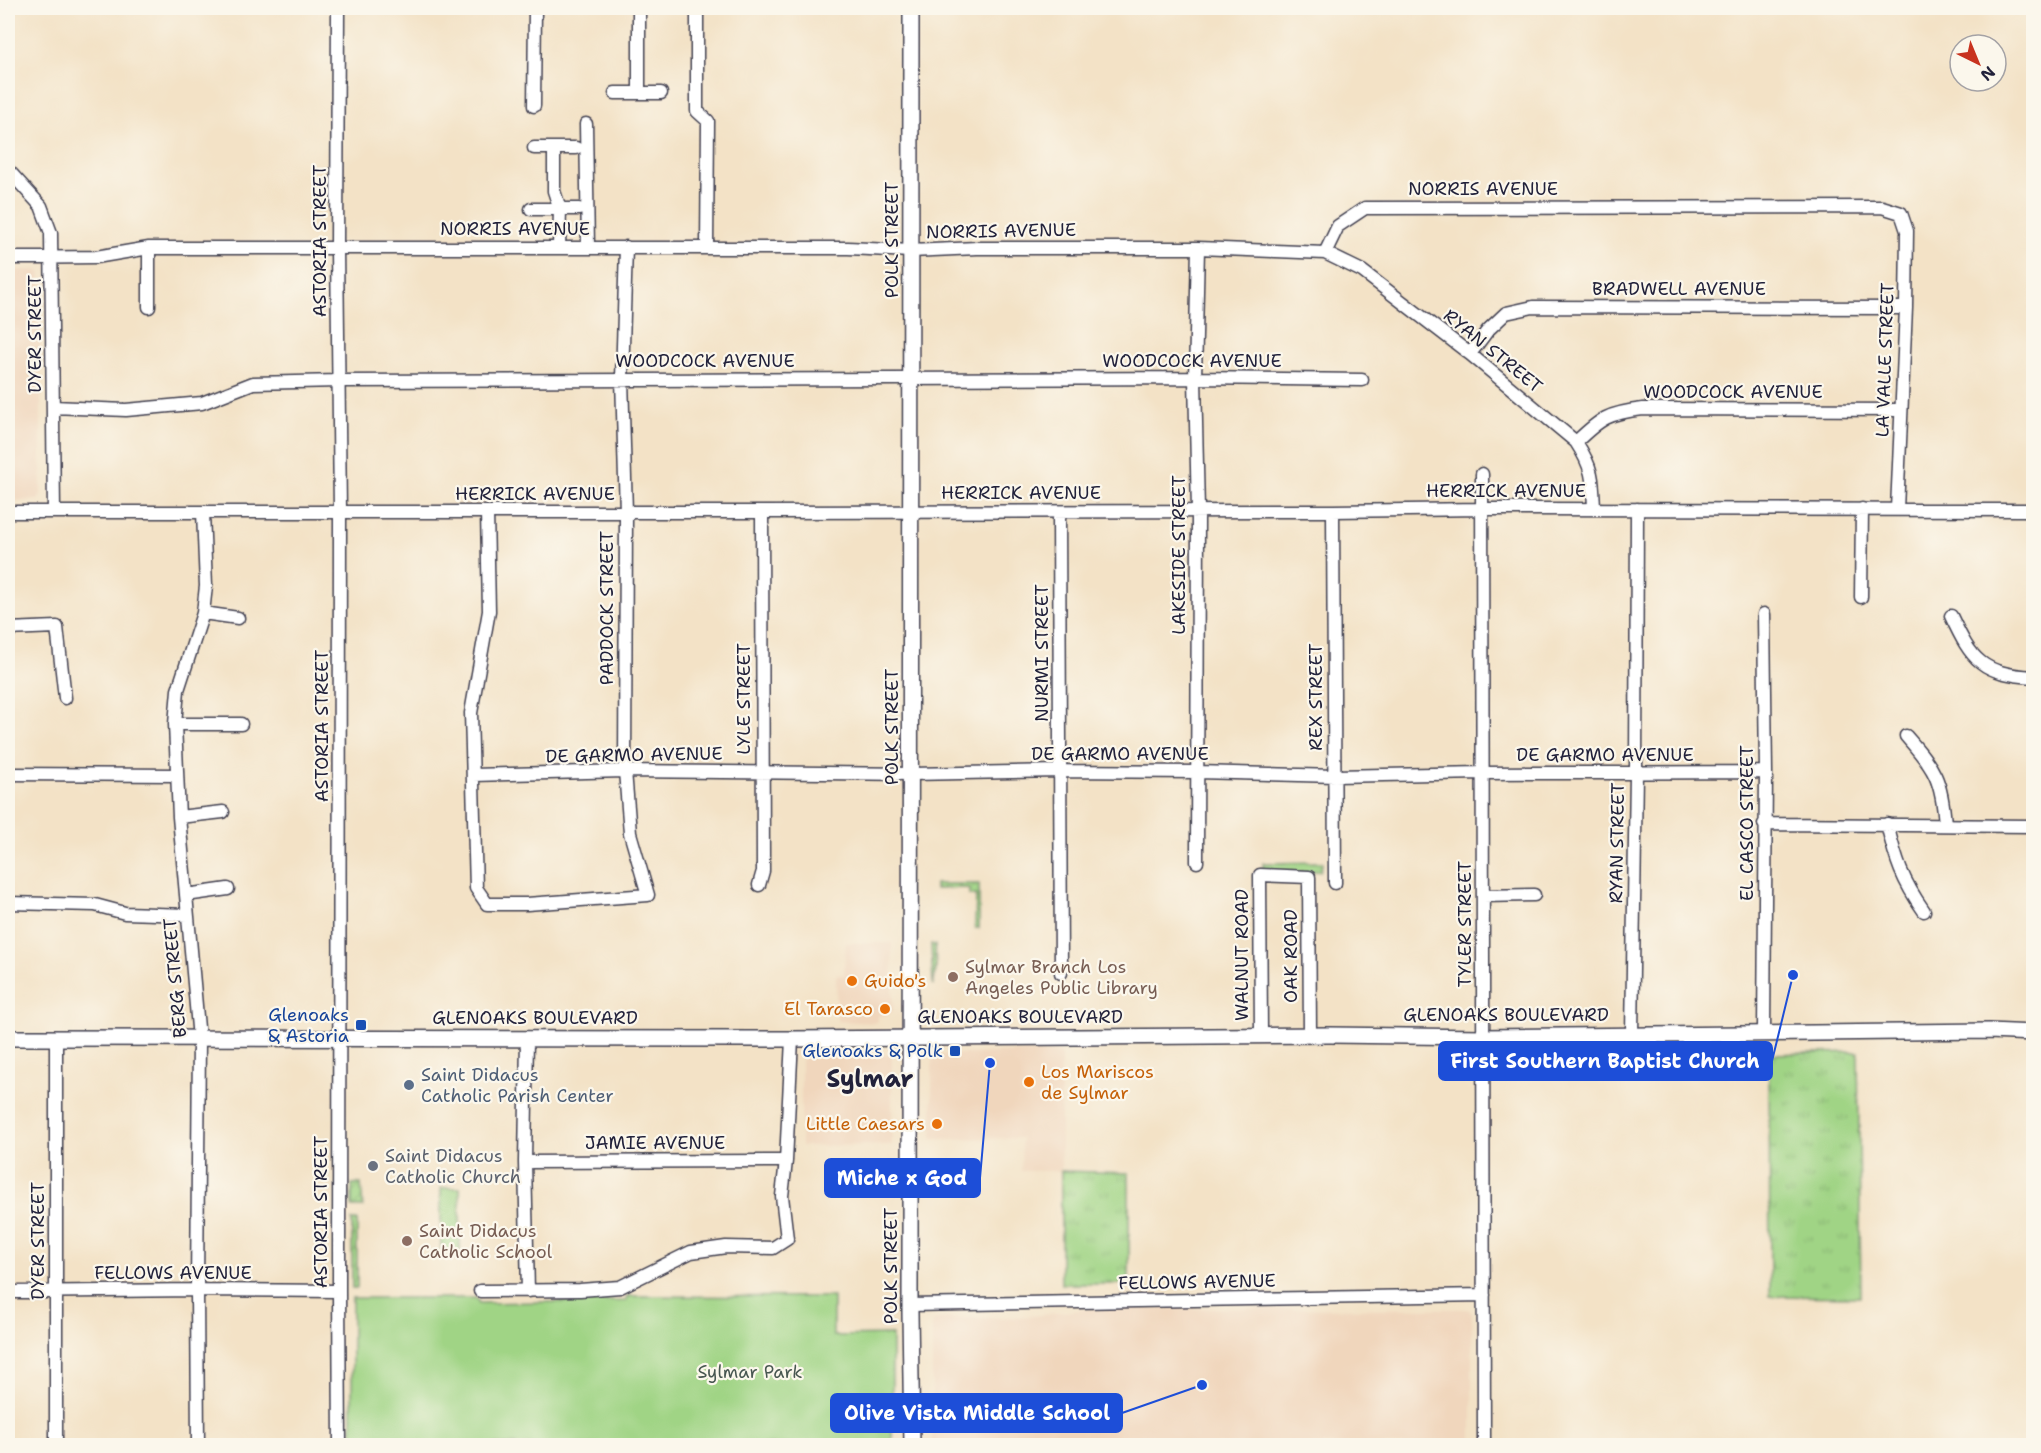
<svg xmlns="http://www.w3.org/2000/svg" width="2041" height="1453" font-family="'Shantell Sans',sans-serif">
<defs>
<pattern id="grass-tufts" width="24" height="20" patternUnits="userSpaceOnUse" patternTransform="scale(1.5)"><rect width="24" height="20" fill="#a0d485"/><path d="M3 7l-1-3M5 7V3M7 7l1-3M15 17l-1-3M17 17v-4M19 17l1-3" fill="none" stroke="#8ab674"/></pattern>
<pattern id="garden-furrows" width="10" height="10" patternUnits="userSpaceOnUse" patternTransform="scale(1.5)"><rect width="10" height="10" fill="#a0d485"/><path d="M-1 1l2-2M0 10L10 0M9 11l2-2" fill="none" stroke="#8ab674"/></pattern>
</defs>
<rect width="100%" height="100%" fill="#fbf7ec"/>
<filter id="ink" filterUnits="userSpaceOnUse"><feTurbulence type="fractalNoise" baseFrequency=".0167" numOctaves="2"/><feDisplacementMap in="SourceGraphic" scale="12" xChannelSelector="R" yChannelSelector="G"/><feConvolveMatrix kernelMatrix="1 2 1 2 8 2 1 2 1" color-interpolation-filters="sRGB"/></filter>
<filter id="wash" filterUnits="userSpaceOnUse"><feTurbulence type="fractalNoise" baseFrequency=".008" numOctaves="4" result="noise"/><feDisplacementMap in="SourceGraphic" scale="24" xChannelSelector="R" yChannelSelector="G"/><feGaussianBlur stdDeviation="1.35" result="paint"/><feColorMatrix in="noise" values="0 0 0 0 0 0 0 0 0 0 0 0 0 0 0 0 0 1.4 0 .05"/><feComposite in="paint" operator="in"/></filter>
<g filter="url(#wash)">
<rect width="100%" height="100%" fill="#f3e2c6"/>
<!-- built -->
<path fill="#f0d6bc" d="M8,270H35L39,271L41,276V495L38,500L8,501Z
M846,943H892L893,1011L888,1015L878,1016V1021L874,1023L837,1021L836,975H844Z
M1022,1052L1061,1053V1171H1021L1022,1138L932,1139V1059L936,1055Z
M808,1055H892V1145L801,1146V1062L803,1058Z
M1096,1308L1468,1309L1472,1313V1445H932V1325L934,1321L939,1319L1025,1317Z"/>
<!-- grass -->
<path fill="url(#grass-tufts)" stroke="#617b60" stroke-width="1.5" d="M1323,862L1320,871L1263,873V863Z
M1858,1052L1861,1297L1770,1296L1769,1054Z
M1061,1171L1129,1173V1284H1061Z"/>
<!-- park -->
<path fill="#a0d485" stroke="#617b60" stroke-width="1.5" d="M441,1188H460V1253H441Z
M627,1296L833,1297V1336L892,1335V1445H352V1298H476L479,1303L626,1301Z"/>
<!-- garden -->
<path fill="url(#garden-furrows)" stroke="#617b60" stroke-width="1.5" d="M935,884H979V928H975L976,895H969V888L935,889Z
M931,944L935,945L936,970L933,985Z
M352,1184H361L363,1207H352Z
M352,1220H357V1288H352Z"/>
</g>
<g filter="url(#ink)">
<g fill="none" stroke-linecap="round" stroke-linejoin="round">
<!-- minor casing -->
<g stroke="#413f50" stroke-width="15">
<path id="minor" d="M338,8L337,248L340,511L339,1291L340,1446
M697,8V111L708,121L707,248
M615,93H661
M639,93V8
M534,106L535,8
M586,124L588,247
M534,148H554
M8,170L41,206L51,233L54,512
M531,209H579
M559,247L560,209L554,191V148H576
M1325,253L1362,271L1470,354L1576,442C1593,468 1593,479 1594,509
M8,258L96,257L149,248H848L911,251L977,248H1198L1325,253L1338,226L1365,208L1882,207L1901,213L1907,231L1906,308L1897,509
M149,307V248
M1470,354L1488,330L1506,313L1533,307L1906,308
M53,407L126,410L202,403L253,383L339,381L1195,378L1362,380
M1576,442C1601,418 1608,413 1643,409L1901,410
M1482,474L1484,1446
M1333,511L1335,883
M8,512H762L1333,511L1482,509L2034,510
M487,512L489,611L471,713L476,888L487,904H527L648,895L630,833L625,771L626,512L622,379L626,247
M1059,512L1061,973
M1861,597L1862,509
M203,613L238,618
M1764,614L1766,772L1764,1032
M1951,616C1972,661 1982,674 2034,677
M8,629L57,627L65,698
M175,724H241
M1906,736C1935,769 1942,780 1945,825
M8,774L177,775
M474,775L625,771L912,774L1060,771L1198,772L1335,776L1482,773L1766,772
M179,817L223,812
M1764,824L2034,826
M1887,824C1896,861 1902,880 1924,911
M1197,862L1198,511L1195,378L1198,248
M759,885L763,871L762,512
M186,895L228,889
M1483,896L1534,895
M8,903L95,905L125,913L187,915
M1632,1034L1636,773L1637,509
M1261,1035L1260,875L1309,877L1310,1035
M527,1038L525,1162L528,1291
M525,1162L786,1161
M480,1291L580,1290L620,1287L691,1252L726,1247L773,1248L787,1239L782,1196L786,1161L792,1039
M8,1292L197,1290L339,1291
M910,1305L1484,1295
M56,1446V1037
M198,1446L197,1290L199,1039L179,817L175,724L178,690L203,613L206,586L203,512"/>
</g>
<!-- major casing -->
<g stroke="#413f50" stroke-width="18">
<path id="major" d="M911,8L910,1313L912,1446
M8,1038L792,1039L1330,1035L1483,1037L1989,1031L2034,1033"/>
</g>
<!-- minor -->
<use href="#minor" stroke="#fff" stroke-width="12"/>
<!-- major -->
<use href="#major" stroke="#fff" stroke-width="15"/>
</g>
</g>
<!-- markers -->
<g fill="#8d6e63" stroke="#fbf7ec" stroke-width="2">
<circle cx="953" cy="977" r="6"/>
<circle cx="407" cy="1241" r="6"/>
</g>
<g fill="#e8710a" stroke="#fbf7ec" stroke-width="2">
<circle cx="852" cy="981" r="6"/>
<circle cx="885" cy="1009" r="6"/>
<circle cx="1029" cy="1082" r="6"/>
<circle cx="937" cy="1124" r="6"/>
</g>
<g fill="#1a4fb4" stroke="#fbf7ec" stroke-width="2">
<rect x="355" y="1019" width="12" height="12" rx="3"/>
<rect x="949" y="1045" width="12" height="12" rx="3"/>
</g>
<circle fill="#5c6f8a" stroke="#fbf7ec" stroke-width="2" cx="409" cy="1085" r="6"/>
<circle fill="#6b7280" stroke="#fbf7ec" stroke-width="2" cx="373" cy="1166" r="6"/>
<g text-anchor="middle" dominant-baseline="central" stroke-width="4.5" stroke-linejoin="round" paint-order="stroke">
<!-- street labels -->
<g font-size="18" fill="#22223b" stroke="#fbf7ec">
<text x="1483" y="189">NORRIS AVENUE</text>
<text x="515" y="229">NORRIS AVENUE</text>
<text transform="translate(1001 231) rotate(-1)">NORRIS AVENUE</text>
<text transform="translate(892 240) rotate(-90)">POLK STREET</text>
<text transform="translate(320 241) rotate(-90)">ASTORIA STREET</text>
<text x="1679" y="289">BRADWELL AVENUE</text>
<text transform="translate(35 334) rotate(-90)">DYER STREET</text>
<text transform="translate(1493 351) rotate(39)">RYAN STREET</text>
<text transform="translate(1885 360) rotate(-88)">LA VALLE STREET</text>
<text x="705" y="361">WOODCOCK AVENUE</text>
<text x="1192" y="361">WOODCOCK AVENUE</text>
<text x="1733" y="392">WOODCOCK AVENUE</text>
<text x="1506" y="491">HERRICK AVENUE</text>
<text x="1021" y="493">HERRICK AVENUE</text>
<text x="535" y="494">HERRICK AVENUE</text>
<text transform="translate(1179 555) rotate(-90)">LAKESIDE STREET</text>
<text transform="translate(607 608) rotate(-90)">PADDOCK STREET</text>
<text transform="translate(1042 653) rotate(-90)">NURMI STREET</text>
<text transform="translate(1316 697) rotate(-90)">REX STREET</text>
<text transform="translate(744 699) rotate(-90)">LYLE STREET</text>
<text transform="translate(322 726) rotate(-90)">ASTORIA STREET</text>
<text transform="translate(892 727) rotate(-90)">POLK STREET</text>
<text x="1120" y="754">DE GARMO AVENUE</text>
<text transform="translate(634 755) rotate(-1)">DE GARMO AVENUE</text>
<text x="1605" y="755">DE GARMO AVENUE</text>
<text transform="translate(1747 823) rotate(-90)">EL CASCO STREET</text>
<text transform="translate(1617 843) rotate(-89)">RYAN STREET</text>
<text transform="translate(1465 924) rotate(-90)">TYLER STREET</text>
<text transform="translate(1242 955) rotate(-90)">WALNUT ROAD</text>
<text transform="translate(1291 956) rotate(-90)">OAK ROAD</text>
<text transform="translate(175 978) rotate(-95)">BERG STREET</text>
<text x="1506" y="1015">GLENOAKS BOULEVARD</text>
<text x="1020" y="1017">GLENOAKS BOULEVARD</text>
<text x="535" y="1018">GLENOAKS BOULEVARD</text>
<text x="655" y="1143">JAMIE AVENUE</text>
<text transform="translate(321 1212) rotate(-90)">ASTORIA STREET</text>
<text transform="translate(38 1241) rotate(-90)">DYER STREET</text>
<text transform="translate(891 1266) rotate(-90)">POLK STREET</text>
<text x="173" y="1273">FELLOWS AVENUE</text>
<text transform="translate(1197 1282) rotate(-1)">FELLOWS AVENUE</text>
</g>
<!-- education labels -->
<g font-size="18" fill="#785e54" stroke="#fbf7ec" text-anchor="start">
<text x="965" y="967">Sylmar Branch Los<tspan x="965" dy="21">Angeles Public Library</tspan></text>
<text x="419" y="1231">Saint Didacus<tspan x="419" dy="21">Catholic School</tspan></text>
</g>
<!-- food labels -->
<g font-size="18" fill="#c56008" stroke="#fbf7ec" text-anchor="start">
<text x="864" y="981">Guido's</text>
<text x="873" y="1009" text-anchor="end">El Tarasco</text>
<text x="1041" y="1072">Los Mariscos<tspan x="1041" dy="21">de Sylmar</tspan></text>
<text x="925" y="1124" text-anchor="end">Little Caesars</text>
</g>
<!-- transit labels -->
<g font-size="18" fill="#164399" stroke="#fbf7ec" text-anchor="end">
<text x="349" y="1015">Glenoaks<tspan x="349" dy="21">&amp; Astoria</tspan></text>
<text x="943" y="1051">Glenoaks &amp; Polk</text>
</g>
<!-- service labels -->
<g font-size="18" fill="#4e5e75" stroke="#fbf7ec" text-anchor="start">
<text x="421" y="1075">Saint Didacus<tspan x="421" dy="21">Catholic Parish Center</tspan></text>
</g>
<!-- worship labels -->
<g font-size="18" fill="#5b616d" stroke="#fbf7ec" text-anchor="start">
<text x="385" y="1156">Saint Didacus<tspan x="385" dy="21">Catholic Church</tspan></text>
</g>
<!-- park labels -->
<g font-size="18" fill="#485751" stroke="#fbf7ec">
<text x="750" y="1372">Sylmar Park</text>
</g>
<!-- district labels -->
<g font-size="24" font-weight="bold" fill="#22223b" stroke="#fbf7ec">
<text x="870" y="1079">Sylmar</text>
</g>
</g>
<!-- callouts -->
<path fill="none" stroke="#1d4ed8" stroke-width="2" d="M1793 975L1772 1061M990 1063L980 1178M1202 1385L1122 1413"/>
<g fill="#1d4ed8" stroke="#fbf7ec" stroke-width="2">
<circle cx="1793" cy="975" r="6"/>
<circle cx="990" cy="1063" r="6"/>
<circle cx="1202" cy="1385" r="6"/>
</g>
<g fill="#1d4ed8" stroke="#1d4ed8" stroke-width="2">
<rect x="1439" y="1042" width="333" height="38" rx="6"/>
<rect x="825" y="1159" width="155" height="38" rx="6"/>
<rect x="831" y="1394" width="291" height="38" rx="6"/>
</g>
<g font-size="20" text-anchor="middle" font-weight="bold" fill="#fff">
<text x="1605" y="1068">First Southern Baptist Church</text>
<text x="902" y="1185">Miche x God</text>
<text x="977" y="1420">Olive Vista Middle School</text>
</g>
<!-- margin -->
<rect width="2041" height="1453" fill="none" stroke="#fbf7ec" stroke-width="30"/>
<!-- north arrow -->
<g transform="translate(1978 63) rotate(137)"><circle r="28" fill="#fbf7ec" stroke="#a4a2a5" stroke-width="1.5"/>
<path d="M0-4.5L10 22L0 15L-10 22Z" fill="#c8321e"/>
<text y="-9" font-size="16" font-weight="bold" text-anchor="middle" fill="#22223b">N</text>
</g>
</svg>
